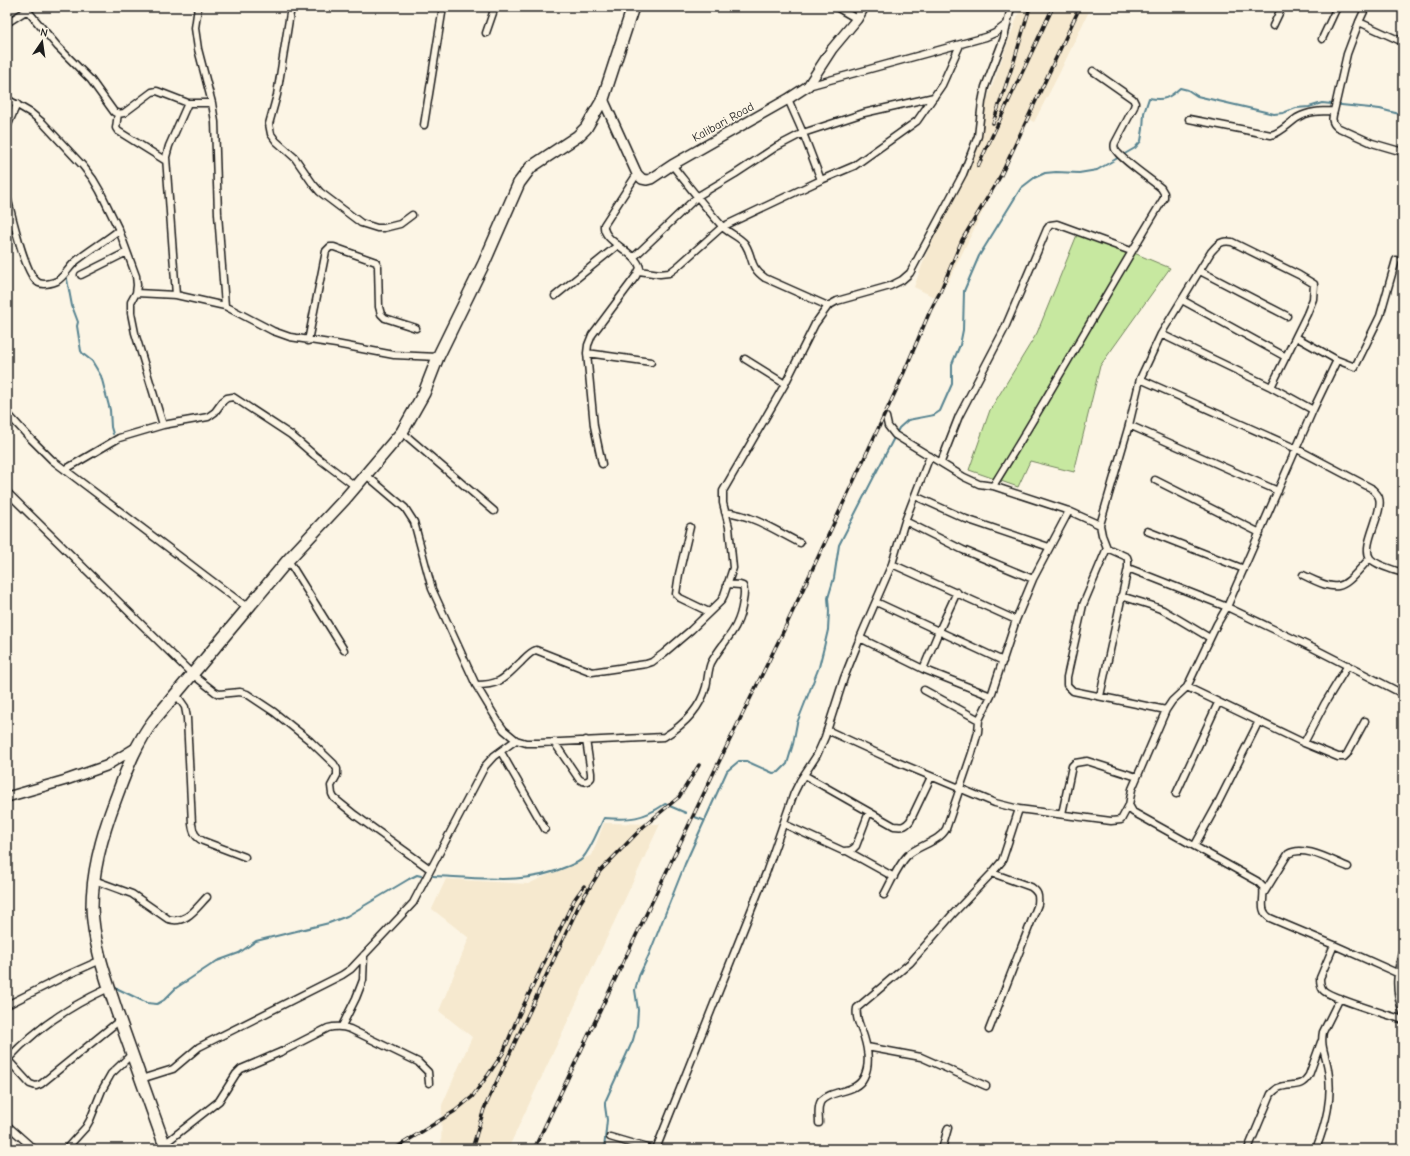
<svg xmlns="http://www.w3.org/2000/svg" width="1410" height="1156" font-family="'Comic Neue',sans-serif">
<rect width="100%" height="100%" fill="#fcf5e5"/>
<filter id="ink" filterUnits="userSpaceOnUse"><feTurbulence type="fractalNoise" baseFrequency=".025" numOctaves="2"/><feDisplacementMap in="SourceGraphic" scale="8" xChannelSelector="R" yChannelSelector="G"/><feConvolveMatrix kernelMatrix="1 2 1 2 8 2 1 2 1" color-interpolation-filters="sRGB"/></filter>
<g filter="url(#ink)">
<!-- built -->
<path fill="#f6e9cf" d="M1019,7H1091L1058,76L1034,122L1028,119L949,280L936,298L914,287L928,249L982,137L981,117L1019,12Z
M604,823L660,824L508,1149H441L442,1105L472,1037L439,1011L469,938L432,909L446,879L528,884L592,855Z"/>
<!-- green -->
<path fill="#c7e8a0" stroke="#72825e" d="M1079,230L1170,268L1100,366L1074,472L1030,461L1018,487L969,470L990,410L1037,333Z"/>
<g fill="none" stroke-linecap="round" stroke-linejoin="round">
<!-- stream -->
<path stroke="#568390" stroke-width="2" d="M66,274L72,306L78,322L77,326L81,351L83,354L92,361L101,376L110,410L111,427L113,434
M695,817L703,820
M433,876C479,877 523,886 566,867C571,865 578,863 582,859C592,847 597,832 604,818C630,820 643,819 665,804L686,813
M112,986L147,1003L157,1004L164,1000L176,988L217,961L239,953L256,941L329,923L347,916L409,879L417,875L421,876
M604,1149L607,1120L605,1106V1102L633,1040L637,1025L638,1010L635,990L639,976L648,957L685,864L727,771L739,761H746L773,773L779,772L787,764L793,744L797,723L819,667L824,647L828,630L829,611L828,598L834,578L839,545L899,428L908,420L934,415L940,411L952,384V364L960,345L963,330L964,291L979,256L1021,188L1034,178L1045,173L1056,172L1079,173L1097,170L1135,148L1141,141L1143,129L1144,113L1149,98C1164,101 1169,98 1180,88L1188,90L1197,96L1274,114L1283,113L1296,108L1309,107L1322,103L1380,109L1403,115"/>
<!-- street casing -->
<g stroke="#1c1c1c" stroke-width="9">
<path id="street" d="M198,7L195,28L198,49L212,103L215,122L218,214L225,306
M291,7L277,95L269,124L271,134L276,141L295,158L313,184L320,192L361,223L377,228H384L400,224L412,215
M836,7L857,19
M27,10L58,47L91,80L114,112L118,114L124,113L152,92L157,91L188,103H212
M1359,22L1403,42
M7,23L32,7
M1273,26L1282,7
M486,33L495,7
M1322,39L1337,7
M808,86L986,37L995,33L1007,24
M7,99L31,113L43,123L83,166L93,179L100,191L119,230L136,276L137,285L136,293L131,302V313L135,333L163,425
M1334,111C1332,118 1331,122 1337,127L1372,143L1403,152
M118,113L116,128L118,131L166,161
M1189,119L1271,135C1281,133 1288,124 1297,118C1309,111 1321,111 1334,111L1347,54L1359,22L1366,7
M424,125L443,7
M7,127L17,104
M672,165C688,185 704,206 721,225C727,233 739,236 745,244C754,258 748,266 765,278L828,306
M821,180L854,166L917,121L942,85L960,45
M7,197C12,214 25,277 39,283C44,285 52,283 57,281C65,276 69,267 76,261C90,250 105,241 119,230
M634,257L698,196L735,174L776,147L803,133L864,113L934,97
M639,271L660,274L669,273L677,267L722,227L821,180L803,133L788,99
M1200,271L1287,316
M81,275L127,252
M136,293L176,295L225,306L273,331L290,337L336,344L394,355L438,357
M176,295L166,157L169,146L188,103
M555,296L618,245
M1182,300L1286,357
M1161,334L1271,387
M1296,337L1337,360L1355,367L1380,316L1396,260
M308,341L326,251L330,247H334L376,262L378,266L379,307L381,314L385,318L416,328
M587,353L651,362
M745,359L785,384
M1337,360L1313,410L1227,607L1217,624L1187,687L1172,701L1166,710L1132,789L1129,805L1133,812L1257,881L1263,887C1265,900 1258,910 1270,918L1334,945L1397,973
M1140,379L1297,449L1371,488C1374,491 1378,494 1379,498C1384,512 1361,545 1370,558C1375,565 1394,570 1403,573
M7,413L28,436L52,460L248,608
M886,417L888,426L895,435L964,477L979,484L993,486L1069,511L1100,525L1102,535L1107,548L1127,557L1128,560V568L1100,696
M1129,425L1278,491
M402,432L494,511
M941,462L959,416L1004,330L1047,229L1050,225L1057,224L1131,251
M602,464L594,426L587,353L588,345L592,335L636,276L640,268C636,251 602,242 604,225L637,174
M66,469L119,438L163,425L208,417L215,412L223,401L227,398L233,397L291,435L314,455L355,486
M365,474L405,508L414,522L432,589L476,685L499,723L504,730L516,740L526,743H539L664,737C682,726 700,709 706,687C708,679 708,670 711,663C724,639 739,632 743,601C744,596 745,591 743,586L740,585L727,584
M1155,480L1260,533
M993,486C1052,391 1106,293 1164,198V193L1161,188C1153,181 1118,157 1115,149C1114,146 1114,146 1115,143L1134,107L1135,103L1133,99L1093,71
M7,492L192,674L215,692L219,694L240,692L247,694L274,712L309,740L334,764L337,769V775L331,786L332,794L334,798L355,815L430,869
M915,496L966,519L1049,547
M725,512C753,515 776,531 800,543
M905,521L963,550L1033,579
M1100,525L1129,425L1140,379L1161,334L1211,252C1218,244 1221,240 1232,242L1299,275L1314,284L1313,299L1307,314L1271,387L1313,410
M690,527L679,574L676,594L680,598L709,612
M1147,531L1244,569
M1107,548L1083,605L1067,677V685L1073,691L1166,710
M288,560L344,650
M892,564L1016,620
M1128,568L1227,607L1313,648L1403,694
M1303,575C1343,595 1342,588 1370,558
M1121,596L1150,605L1163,610L1210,638
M876,602L1003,661
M860,638L923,669L991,696
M923,669L939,631L957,592
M476,685C501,685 504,678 521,662C526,657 530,652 536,650L592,672L646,664L652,662L664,653L691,630L721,601L724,595L733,568L729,527L723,503V491L785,384L815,324L828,306L837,301L890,286L902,280L910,273L963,174L978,136L982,102L985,87L1004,38L1011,7
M1187,687L1304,743L1338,757H1344L1347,754L1365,721
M924,690L979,720
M176,694L185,707L187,718L192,824C193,832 195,837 203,841L245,857
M827,730L890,759L995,803L1019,809L1111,821L1121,820L1129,805
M554,742L579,779C583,782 587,783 591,778V773L586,740
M1304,743L1325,703L1348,665
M501,752L545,829
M804,775L894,826C902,827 905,827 910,821L931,777
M1176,794L1218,703
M1062,814L1072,766L1075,763L1087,761L1137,777
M784,824L843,851C849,851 852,851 856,846L869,812
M1195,845L1217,805L1259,721
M847,851L894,877
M94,880L132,894L168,919C186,925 196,908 207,897
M1264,893L1288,854C1304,844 1332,861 1348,867
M884,895C891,882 898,865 908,855C919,845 939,842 946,829L972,753L978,732L979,720L991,696L1016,620L1033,579L1069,511
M1334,945L1320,978C1320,982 1320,986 1323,990C1330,998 1389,1015 1403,1020
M1403,949C1397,972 1394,989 1403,1012
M7,1005L65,976L101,960
M342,1026L356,998L363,980L364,955
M989,1030L1038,904C1039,895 1038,892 1031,887L992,873
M867,1047L921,1057L986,1086
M7,1060C35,1029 72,1005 109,988
M8,1060L30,1084L36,1086L41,1084L120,1020
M141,1079L173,1069L199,1047L342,975L351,969L413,903L485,766L494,756L516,740
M819,1123C819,1117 817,1107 821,1101C832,1089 856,1094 864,1077C870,1065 868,1050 864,1037C861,1027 855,1019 857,1008L910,963L952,915L992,873L1002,861L1005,852L1019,809
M7,1125L34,1149
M610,1137L651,1149
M66,1149L86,1127L90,1120L102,1090L111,1074L132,1054
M158,1149L219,1101L236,1074L241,1069L283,1051L328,1028C336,1026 342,1026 350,1029L418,1062L428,1072L429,1083
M656,1149L766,873L794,793L800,781L817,755L825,737L844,678L860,638L892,564L905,521L930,456
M942,1149L948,1128
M1248,1149L1271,1094C1273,1092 1276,1089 1278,1088C1291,1082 1300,1090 1309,1075L1321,1042
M1316,1149C1326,1123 1333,1097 1328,1069C1326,1056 1320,1046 1323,1032L1340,998"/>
</g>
<!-- secondary casing -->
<g stroke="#1c1c1c" stroke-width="12">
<path id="secondary" d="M603,99L637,174L642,179L647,180L651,179L672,165L788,99L808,86L832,49L857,19L864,7
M7,797L66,780L106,766L137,747"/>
</g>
<!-- highway casing -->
<g stroke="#1c1c1c" stroke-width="14">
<path id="highway" d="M166,1149C150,1103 133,1058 117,1012C106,978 93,943 92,907C92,870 103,832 116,798C126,771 136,743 154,720L288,560L345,499L402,432L424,393L438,357L484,263L519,183L531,167L578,136L586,128L603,99L633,7"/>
</g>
<!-- street -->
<use href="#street" stroke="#fcf5e5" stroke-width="6"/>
<!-- secondary -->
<use href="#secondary" stroke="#fcf5e5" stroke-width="9"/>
<!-- highway -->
<use href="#highway" stroke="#fcf5e5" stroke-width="11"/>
<!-- rail casing -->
<g stroke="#1c1c1c" stroke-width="3.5">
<path id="rail" d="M993,123L1014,61L1030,7
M978,166L1053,7
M394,1149L455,1111L472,1097L488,1075L503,1053L517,1019L574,900L584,886
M472,1149L484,1109L580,903L600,871L643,827L679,797L699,765
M534,1149L715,770L783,632L899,384L930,311L940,292L962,240L1001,175L1080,7"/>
</g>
<!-- rail -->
<use href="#rail" stroke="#fcf5e5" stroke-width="2" stroke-dasharray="6" stroke-linecap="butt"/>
</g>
</g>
<g text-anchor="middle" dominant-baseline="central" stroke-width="3" stroke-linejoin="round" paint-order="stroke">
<!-- street labels -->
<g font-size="12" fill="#1c1c1c" stroke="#fcf5e5">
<text transform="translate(723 122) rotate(-29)">Kalibari Road</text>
</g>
</g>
<!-- margin -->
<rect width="1410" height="1156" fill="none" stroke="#fcf5e5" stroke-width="24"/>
<rect x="12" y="12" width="1386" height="1132" fill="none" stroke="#1c1c1c" stroke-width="1.5" filter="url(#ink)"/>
<!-- north arrow -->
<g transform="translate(42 42) rotate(13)" stroke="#fcf5e5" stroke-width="3" paint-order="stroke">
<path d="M0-3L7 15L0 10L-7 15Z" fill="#1c1c1c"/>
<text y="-6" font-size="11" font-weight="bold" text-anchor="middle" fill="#1c1c1c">N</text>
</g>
</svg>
